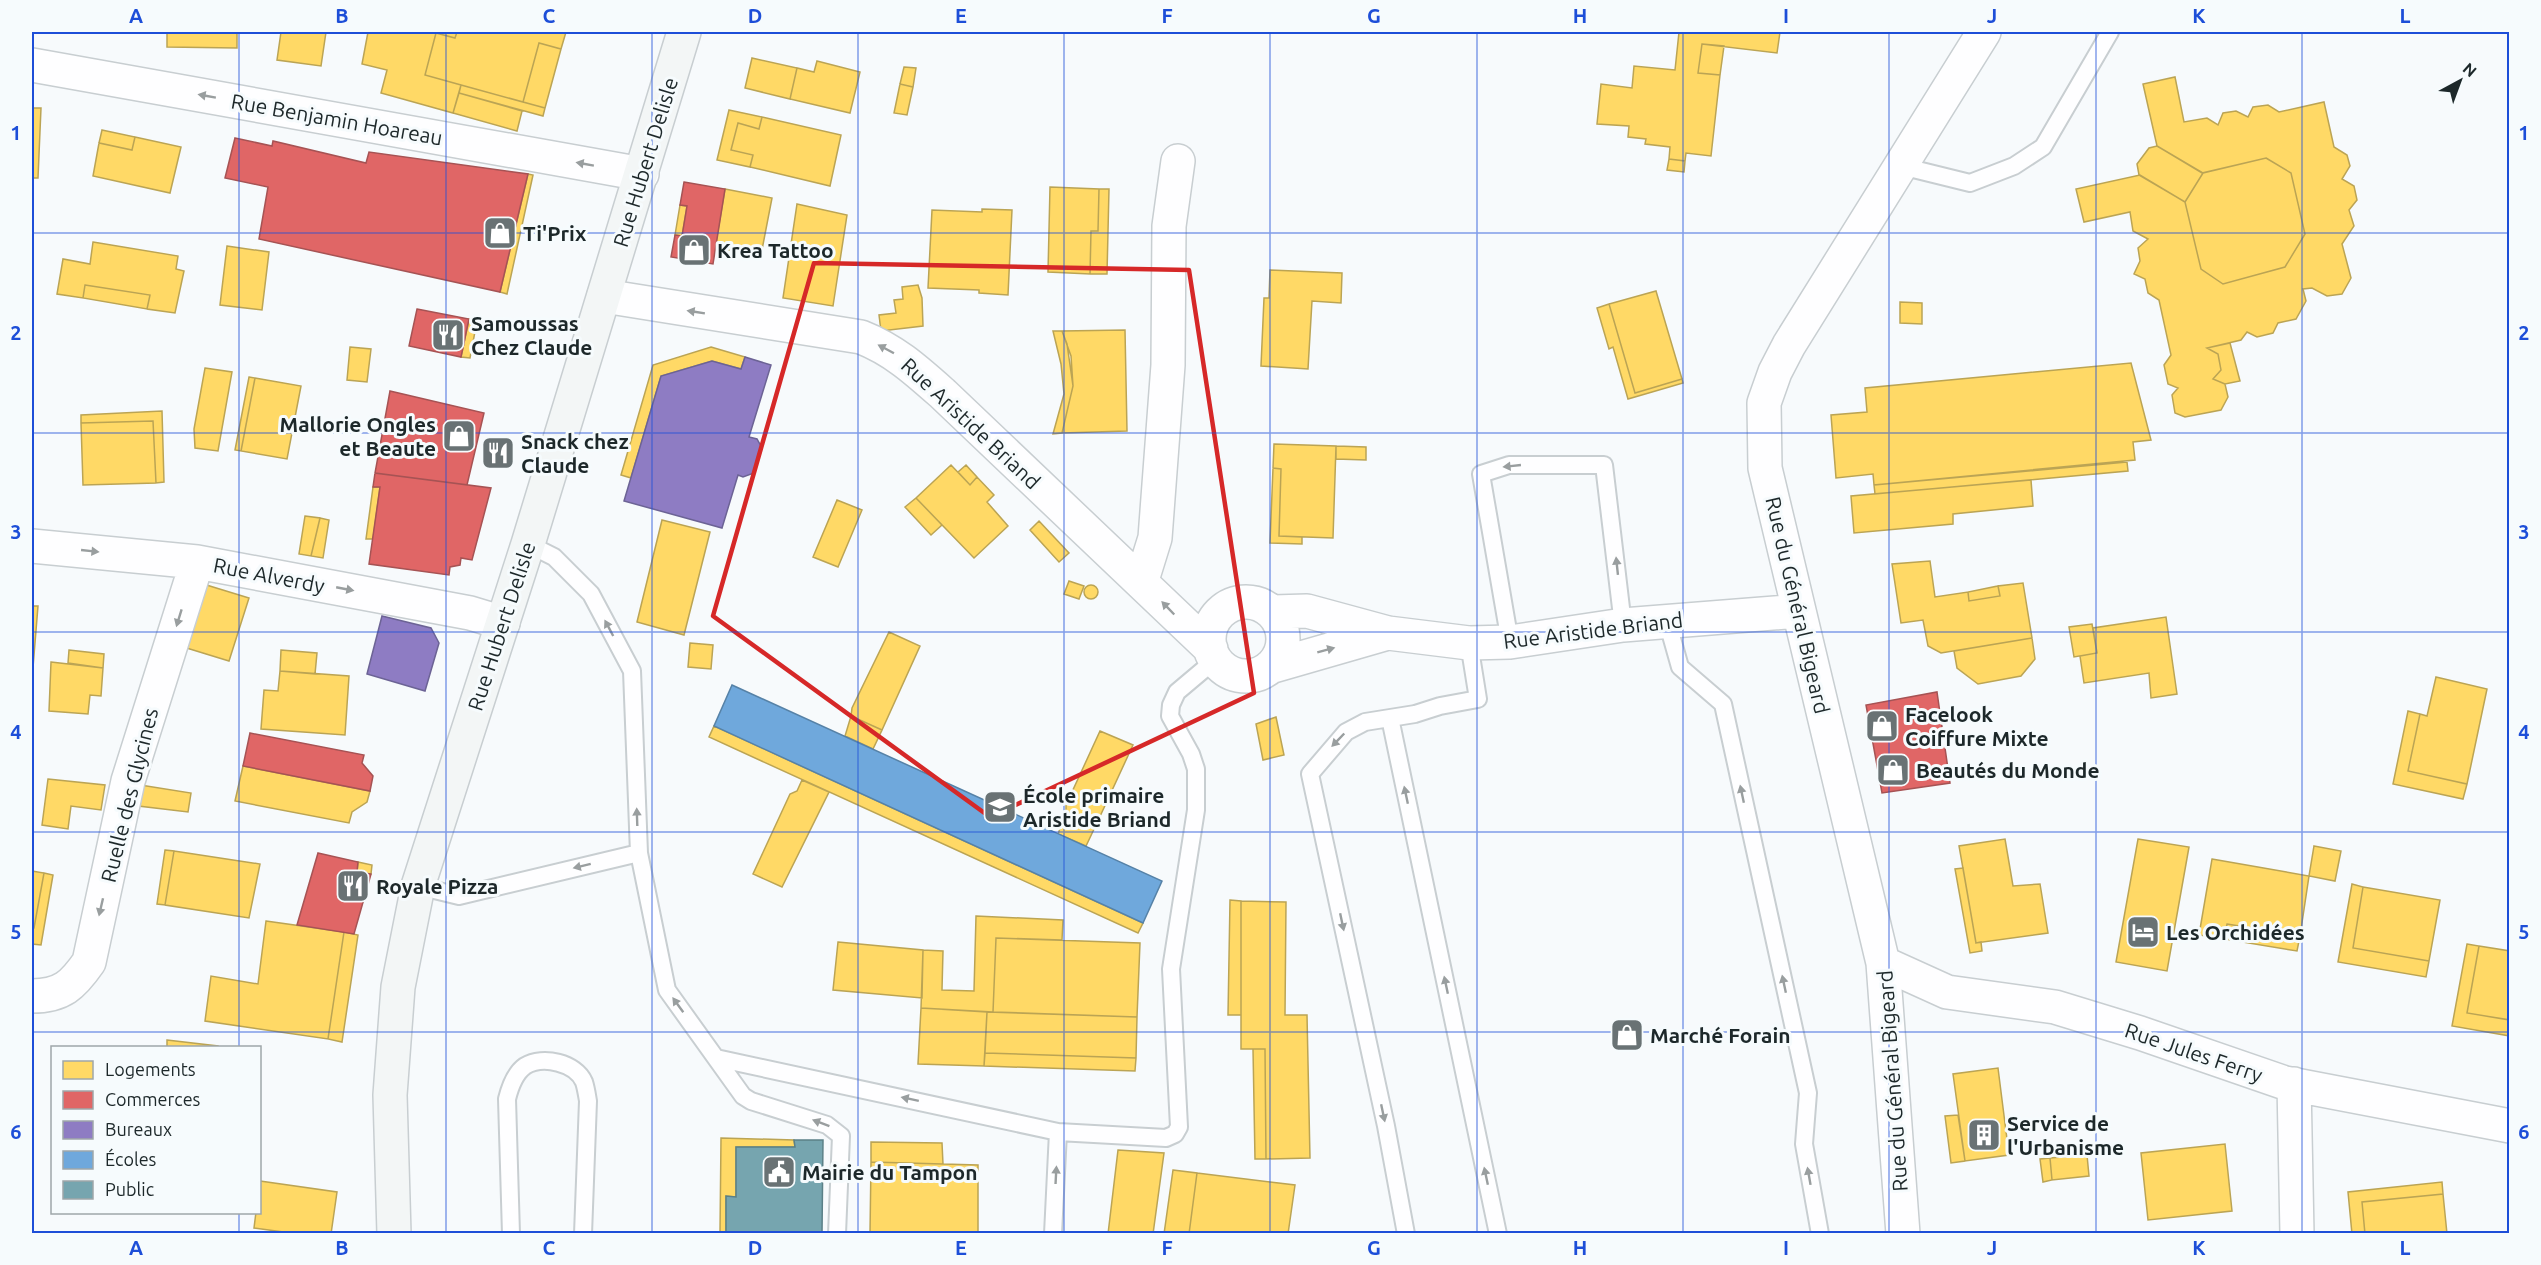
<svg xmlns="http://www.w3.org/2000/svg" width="2541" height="1265" font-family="Ubuntu,sans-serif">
<rect width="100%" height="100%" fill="#f7fafc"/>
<!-- homes -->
<path fill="#ffd966" stroke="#bba454" stroke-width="1.5" d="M167,32H237V48L167,47Z
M281,32H326L321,66L277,60Z
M368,32H457L455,38L436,33L425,75L461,85L453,113L381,93L387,70L362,64Z
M457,32H566L561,49L539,43L523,102L425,75L436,33L455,38Z
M1674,32H1780L1777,53L1702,44L1698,73L1720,75L1711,156L1686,153L1685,161L1669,159L1670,147L1645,144L1646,139L1628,137L1629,126L1597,124L1601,84L1632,88L1634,66L1675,70L1679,32Z
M539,43L561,49L545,108L523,102Z
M1702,44L1724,46L1720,75L1698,73Z
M752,58L797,68L790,99L745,88Z
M817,61L860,72L850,113L790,99L797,68L814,72Z
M904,67L916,68L913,87L900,84Z
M2175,77L2184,122L2207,118L2218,125L2223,113L2236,111L2248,117L2253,107L2268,105L2279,112L2324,102L2334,147L2347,155L2350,166L2342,179L2354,186L2357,200L2349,210L2354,226L2342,244L2351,278L2342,294L2327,296L2312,288L2303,289L2306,301L2296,319L2278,323L2273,333L2257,337L2247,332L2241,340L2207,348L2218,354L2221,370L2213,379L2225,384L2228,397L2221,410L2185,417L2175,413L2172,395L2178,388L2168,384L2164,365L2171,355L2159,300L2148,293L2145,279L2134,274L2140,261L2138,248L2148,239L2133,231L2130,212L2084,222L2076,189L2140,175L2185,202L2201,269L2223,284L2285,267L2305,234L2291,173L2266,158L2202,173L2157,146L2143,84Z
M900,84L913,87L907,115L894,113Z
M461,85L545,108L543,116L459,93Z
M459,93L522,111L517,131L453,113Z
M32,108H41L38,178H32Z
M729,110L762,117L759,129L738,123L731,150L753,155L750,167L717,160Z
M762,117L841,135L830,186L750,167L753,155L731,150L738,123L759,129Z
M102,130L135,137L132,150L99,143Z
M135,137L181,147L170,193L93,176L99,143L132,150Z
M2157,146L2203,173L2185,202L2139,175L2137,164L2149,148Z
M2266,158L2291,173L2305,234L2285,267L2223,284L2201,269L2185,202L2203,173Z
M1669,159L1685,161L1684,172L1667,170Z
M528,174L533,175L507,294L500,292Z
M1050,187L1099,189L1098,231H1091L1090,274L1048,272Z
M725,189L772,198L761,255L715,248Z
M1099,189H1109L1107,274H1090L1091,231H1098Z
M797,204L847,215L833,306L783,298Z
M680,205L687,206L682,236L675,235Z
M982,209L1012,210L1008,295L979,293V290L928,288L932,210L982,212Z
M93,242L178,256L176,269L184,271L175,313L147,309L150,295L85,285L83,298L57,294L63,259L90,264Z
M227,246L269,252L262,310L220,305Z
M1270,270L1342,273L1341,303L1312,301L1308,369L1261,366L1264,298H1269Z
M85,285L150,295L147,309L83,298Z
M918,285L922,298L923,326L881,331L879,315L896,313L894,300L903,299L902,287Z
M1656,291L1682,379L1635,393L1609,304Z
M1900,302L1922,303V324L1900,323Z
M1609,304L1635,393L1682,379L1683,383L1628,399L1613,347L1609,349L1597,308Z
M469,319L477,321L470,358L461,357Z
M1125,330L1127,431L1062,433L1073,386L1071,356L1062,331Z
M1053,331H1062L1067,344L1073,386L1062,433L1053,434L1064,394L1061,364Z
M2230,343L2240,381L2225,384L2213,379L2221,370L2218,354L2207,348Z
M350,347L371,349L367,382L347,380Z
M711,347L745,357L741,369L712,361L661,376L631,478L621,475L653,365Z
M2131,363L2151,440L2133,442L2135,460L1874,485L1873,474L1836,478L1831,415L1867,412L1865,388Z
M205,368L232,372L218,451L195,448L194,429Z
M249,377L255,378L241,451L235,450Z
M255,378L301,386L287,459L241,451Z
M162,411L164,482L156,483L153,421L81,423V415Z
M153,421L156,483L83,485L81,423Z
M1274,444L1336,446L1333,538L1279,536L1281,469L1273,468Z
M1336,446L1366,447V460L1336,459Z
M2127,462L2128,471L1875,494L1874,485Z
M951,465L970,485L977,477L994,495L987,502L1008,526L974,558L916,498Z
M966,465L977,477L970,485L958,472Z
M1273,468L1281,469L1279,536L1302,537V544L1270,543Z
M2031,480L2033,506L1953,514V524L1854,533L1851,496Z
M373,487H380L373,539H366Z
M916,498L942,525L931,535L905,507Z
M837,500L862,510L838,567L813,557Z
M305,516L320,518L311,556L299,554Z
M320,518L329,520L323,558L311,556Z
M662,520L710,532L684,635L637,622Z
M1039,521L1069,553L1059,562L1030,530Z
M1930,561L1935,597L1968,592L1969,601L2000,596L1998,586L2023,583L2032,638L1941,653L1928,646L1923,620L1901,623L1892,564Z
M1069,581L1084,586L1079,599L1064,594Z
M200,583L249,598L229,661L180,646Z
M1084 592a7 7 0 1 1 14 0a7 7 0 1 1-14 0Z
M1998,586L2000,596L1969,601L1968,592Z
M32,606H38L32,680Z
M2166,617L2177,694L2151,698L2149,673L2084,683L2080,656L2097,653L2093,628Z
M2092,624L2097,653L2074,657L2069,627Z
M889,632L920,646L882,730L851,716L852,708Z
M2032,638L2035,659L2021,676L1978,684L1957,668L1954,651Z
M690,643L713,645L711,669L688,667Z
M69,650L104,654L103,668L68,663Z
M281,650L317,653L315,674L280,671Z
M51,662L103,668L101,696L90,695L88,714L49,711Z
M280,671L349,676L345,735L261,729L264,690L278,691Z
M2436,677L2487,689L2467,784L2408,771L2420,714L2427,716Z
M2408,711L2420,714L2408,771L2467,784L2463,799L2393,784Z
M851,716L882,730L873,749L845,736Z
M1276,717L1284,755L1263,760L1256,724Z
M714,726L1143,923L1138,933L709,737Z
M1100,731L1133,745L1096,825L1066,812V805Z
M243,766L370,791L367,802L352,812L349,823L235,801Z
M48,779L105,785L101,810L71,806L68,829L42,825Z
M802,780L829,792L782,887L753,874L790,794L797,791Z
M134,784L191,793L188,812L130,805Z
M1066,812L1096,825L1086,846L1058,834Z
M2005,839L2013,886L2040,884L2048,933L1976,943L1959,846Z
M2138,839L2189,847L2167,971L2116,962Z
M2314,846L2341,851L2335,881L2309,876Z
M165,850L174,851L165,905L157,904Z
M174,851L260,864L249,918L165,905Z
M2212,859L2309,876L2300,936L2227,924L2224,939L2199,935Z
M358,862L372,865L371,874L357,872Z
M1963,868L1976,943L1981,942L1982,951L1970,953L1955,869Z
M32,871L44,873L34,928H32Z
M44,873L53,875L41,945L32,944V928H34Z
M2352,884L2363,887L2353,948L2429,961L2426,977L2338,962Z
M2363,887L2440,900L2429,961L2353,948Z
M1230,900L1241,901V1015H1228Z
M1241,901L1286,902L1285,1015H1307L1310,1158L1266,1159L1265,1049H1241Z
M976,916L1063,920L1062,940L996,938L993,1012L921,1008L923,950L943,951L942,990L974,991Z
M266,921L344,932L328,1039L205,1021L211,976L258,984Z
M2227,924L2300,936L2297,951L2224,939Z
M344,932L358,935L342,1042L328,1039Z
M996,938L1140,943L1137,1017L993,1012Z
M838,942L923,950L922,998L833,990Z
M2467,944L2479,946L2467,1013L2510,1020V1036L2452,1026Z
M2479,946L2510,951V1020L2467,1013Z
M921,1008L987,1012L984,1066L918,1064Z
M987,1012L1137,1017L1136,1058L985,1053Z
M167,1040L218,1046V1048H167Z
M1253,1049H1265L1266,1159H1255Z
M985,1053L1136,1058L1135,1071L984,1066Z
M1998,1068L2009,1155L1965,1161L1953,1074Z
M1958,1115L1965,1161L1951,1163L1945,1116Z
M721,1138L794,1140L795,1147H736V1197L726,1196V1234H720Z
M871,1142L942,1143L943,1164L871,1162Z
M2225,1144L2232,1211L2148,1220L2141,1153Z
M1118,1150L1164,1153L1153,1234H1108Z
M2087,1155L2089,1176L2052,1180L2050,1158Z
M2050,1158L2052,1180L2043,1182L2040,1159Z
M871,1162L978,1165V1234H870Z
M1173,1170L1197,1173L1189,1234H1164Z
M1197,1173L1295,1185L1288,1234H1189Z
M260,1181L337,1192L331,1234H298L254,1228L256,1212H260Z
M2442,1182L2443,1194L2362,1202L2365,1234H2352L2348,1192Z
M2443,1194L2447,1234H2365L2362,1202Z"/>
<!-- shops -->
<path fill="#e06666" stroke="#a65354" stroke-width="1.5" d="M235,138L272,146L273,141L366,163L369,152L528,174L500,292L259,239L268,187L225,178Z
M684,182L725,189L713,264L671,257L675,235L682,236L687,206L680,205Z
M417,309L469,319L461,357L409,346Z
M390,391L484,413L467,485L375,473Z
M375,473L491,488L472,560L461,558L460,565L450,567L449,575L369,564L380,487H373Z
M1937,692L1950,783L1882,793L1866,705Z
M250,733L364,755L362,763L373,776L370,791L243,766Z
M318,853L358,862L357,872L371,874L354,934L297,925Z"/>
<!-- offices -->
<path fill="#8e7cc3" stroke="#6c6395" stroke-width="1.5" d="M745,357L771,365L749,437L757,439L762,448L754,473L743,477L738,475L722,528L624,501L661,376L712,361L741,369Z
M382,616L431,628L439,643L425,691L367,674Z"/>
<!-- schools -->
<path fill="#6fa8dc" stroke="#5682a7" stroke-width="1.5" d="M732,685L1162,881L1143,923L714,726Z"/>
<!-- public -->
<path fill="#76a5af" stroke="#5b8087" stroke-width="1.5" d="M794,1140H823L822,1234H726V1196L736,1197V1147H795Z"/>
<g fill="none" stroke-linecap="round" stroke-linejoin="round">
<!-- service casing -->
<g stroke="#c8ced1" stroke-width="20">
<path id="service" d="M1901,166L1970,183L2014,166L2043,147L2110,32
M528,544L554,557L591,594L632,671L639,853L667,990L743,1096L751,1101L827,1125L841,1136L837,1234
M1667,621L1680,667L1723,704L1808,1093L1804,1144L1820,1234
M1510,642L1481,474L1509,465H1604L1623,625
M1390,718L1498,1234
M418,886L459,896L639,853
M716,1058L1058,1132L1053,1234
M1058,1132L1166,1138L1175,1134L1179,1127L1171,969L1196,810V769L1191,754L1170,716L1171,705L1177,692L1215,660
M511,1234L507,1099C510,1087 515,1073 525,1066C543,1055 576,1063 584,1082C586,1088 587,1095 588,1101L583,1234
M1406,1234L1386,1126L1310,774L1346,732L1365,722L1415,714L1440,706L1478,699L1469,643"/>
</g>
<!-- minor casing -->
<g stroke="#c8ced1" stroke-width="36">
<path id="minor" d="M32,65L642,174
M604,296L861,337C894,350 916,370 943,394L1211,649
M32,546L197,562L470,613L503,623
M1142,580L1155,538L1168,365L1169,226L1178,161
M1209 639a37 37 0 1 1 74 0a37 37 0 1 1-74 0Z
M1273,612L1307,611L1388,633L1469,643L1510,642L1623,625L1799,611
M1270,667L1388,633
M1883,963L1947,992L2055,1007L2140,1033L2285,1083L2510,1126
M32,996C62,996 73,985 89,962L128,781L197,562
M2294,1084L2297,1234
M1903,1234L1883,963L1765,468L1764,403L1775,372L1789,345L1984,32"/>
</g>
<!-- secondary casing -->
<g stroke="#c8ced1" stroke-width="36">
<path id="secondary" d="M394,1234L390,1095L398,987L418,886L528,544L684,32"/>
</g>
<!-- service -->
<use href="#service" stroke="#fefeff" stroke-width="16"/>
<!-- minor -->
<use href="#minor" stroke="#fefeff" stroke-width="33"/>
<!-- secondary -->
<use href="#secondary" stroke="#f3f6f6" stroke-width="33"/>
</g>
<!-- one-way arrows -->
<defs><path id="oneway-solid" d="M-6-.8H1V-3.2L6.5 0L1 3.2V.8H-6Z" transform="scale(1.5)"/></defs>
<g fill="#999e9f">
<use href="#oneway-solid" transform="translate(207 96) rotate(-170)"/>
<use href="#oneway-solid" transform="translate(585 164) rotate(-170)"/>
<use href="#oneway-solid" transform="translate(696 312) rotate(-171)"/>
<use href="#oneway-solid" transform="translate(886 349) rotate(-152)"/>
<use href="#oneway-solid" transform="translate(1512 466) rotate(174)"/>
<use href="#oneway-solid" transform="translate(90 551) rotate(6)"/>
<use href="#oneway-solid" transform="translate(1617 566) rotate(-96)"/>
<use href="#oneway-solid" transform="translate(345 589) rotate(11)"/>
<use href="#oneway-solid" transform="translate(1168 608) rotate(-134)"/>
<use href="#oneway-solid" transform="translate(179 618) rotate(107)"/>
<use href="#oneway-solid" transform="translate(609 628) rotate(-118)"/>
<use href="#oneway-solid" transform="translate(1326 650) rotate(-15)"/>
<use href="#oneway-solid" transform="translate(1338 740) rotate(134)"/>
<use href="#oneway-solid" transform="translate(1742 794) rotate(-102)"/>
<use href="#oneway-solid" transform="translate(1406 795) rotate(-102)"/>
<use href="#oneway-solid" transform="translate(637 817) rotate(-92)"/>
<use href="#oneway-solid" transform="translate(582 866) rotate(166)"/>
<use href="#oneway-solid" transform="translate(101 907) rotate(103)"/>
<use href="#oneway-solid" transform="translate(1342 922) rotate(78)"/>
<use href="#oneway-solid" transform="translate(1784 984) rotate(-102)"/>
<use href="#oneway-solid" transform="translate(1446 985) rotate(-102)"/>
<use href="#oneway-solid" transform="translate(678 1005) rotate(-126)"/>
<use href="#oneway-solid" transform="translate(910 1099) rotate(-168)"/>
<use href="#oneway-solid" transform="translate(1383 1113) rotate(78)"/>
<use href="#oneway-solid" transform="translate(821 1123) rotate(-159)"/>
<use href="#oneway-solid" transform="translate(1056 1175) rotate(-87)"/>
<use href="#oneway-solid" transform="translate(1486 1176) rotate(-102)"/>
<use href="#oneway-solid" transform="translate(1809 1176) rotate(-100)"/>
</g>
<!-- marked area -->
<path fill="none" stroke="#d62828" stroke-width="4.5" stroke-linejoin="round" d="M814,263L1189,270L1254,693L990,817L713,616Z"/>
<!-- grid -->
<path fill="none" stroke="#1d4ed8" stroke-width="1.5" stroke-opacity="0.55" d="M239,32V1048M446,32V1234M652,32V1234M858,32V1234M1064,32V1234M1270,32V1234M1477,32V1234M1683,32V1234M1889,32V1234M2096,32V1234M2302,32V1234M32,233H2510M32,433H2510M32,632H2510M32,832H2510M32,1032H2510M239,1212V1234"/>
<!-- icons -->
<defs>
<g id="shop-square" transform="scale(1.725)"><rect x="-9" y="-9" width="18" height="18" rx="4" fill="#697274" stroke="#f6fbfd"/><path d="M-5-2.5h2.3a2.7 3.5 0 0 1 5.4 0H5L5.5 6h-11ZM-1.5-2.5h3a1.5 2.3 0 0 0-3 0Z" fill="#fff"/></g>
<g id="restaurant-square" transform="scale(1.725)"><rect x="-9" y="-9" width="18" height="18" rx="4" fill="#697274" stroke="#f6fbfd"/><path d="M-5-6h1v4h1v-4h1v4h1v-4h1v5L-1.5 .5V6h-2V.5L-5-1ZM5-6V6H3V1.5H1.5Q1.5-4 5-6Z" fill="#fff"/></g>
<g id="school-square" transform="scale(1.725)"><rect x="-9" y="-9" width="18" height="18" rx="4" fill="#697274" stroke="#f6fbfd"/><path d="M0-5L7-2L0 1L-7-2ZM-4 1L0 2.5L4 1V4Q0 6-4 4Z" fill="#fff"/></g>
<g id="hotel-square" transform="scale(1.725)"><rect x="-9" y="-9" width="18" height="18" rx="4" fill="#697274" stroke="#f6fbfd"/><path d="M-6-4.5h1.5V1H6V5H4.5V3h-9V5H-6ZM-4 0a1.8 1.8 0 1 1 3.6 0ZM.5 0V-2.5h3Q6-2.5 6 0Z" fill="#fff"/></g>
<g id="building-square" transform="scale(1.725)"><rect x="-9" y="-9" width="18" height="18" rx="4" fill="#697274" stroke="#f6fbfd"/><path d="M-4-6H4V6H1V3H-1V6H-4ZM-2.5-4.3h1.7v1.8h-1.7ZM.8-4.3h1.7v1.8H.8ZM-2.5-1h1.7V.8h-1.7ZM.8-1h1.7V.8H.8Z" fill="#fff"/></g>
<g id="civic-square" transform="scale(1.725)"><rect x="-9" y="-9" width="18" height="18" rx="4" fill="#697274" stroke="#f6fbfd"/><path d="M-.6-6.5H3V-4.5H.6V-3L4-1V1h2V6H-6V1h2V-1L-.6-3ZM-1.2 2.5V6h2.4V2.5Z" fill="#fff"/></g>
</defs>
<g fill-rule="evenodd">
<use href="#shop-square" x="500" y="233"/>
<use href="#shop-square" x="694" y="250"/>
<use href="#restaurant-square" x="448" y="335"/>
<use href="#shop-square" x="459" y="436"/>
<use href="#restaurant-square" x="498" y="453"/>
<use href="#shop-square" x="1882" y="726"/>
<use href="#shop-square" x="1893" y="770"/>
<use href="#school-square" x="1000" y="807"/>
<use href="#restaurant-square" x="353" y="886"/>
<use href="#hotel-square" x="2143" y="932"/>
<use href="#shop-square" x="1627" y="1035"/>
<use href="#building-square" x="1984" y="1135"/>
<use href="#civic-square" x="779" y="1172"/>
</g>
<g text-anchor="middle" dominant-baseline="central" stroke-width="6" stroke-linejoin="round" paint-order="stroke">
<!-- street labels -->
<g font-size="21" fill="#1d282a" stroke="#f6fbfd">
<text transform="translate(337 119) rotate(10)">Rue Benjamin Hoareau</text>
<text transform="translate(645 162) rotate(-73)">Rue Hubert Delisle</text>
<text transform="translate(971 423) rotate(43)">Rue Aristide Briand</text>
<text transform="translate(269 575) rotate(11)">Rue Alverdy</text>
<text transform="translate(1798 605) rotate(77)">Rue du Général Bigeard</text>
<text transform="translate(501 626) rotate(-72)">Rue Hubert Delisle</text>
<text transform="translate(1593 630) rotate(-7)">Rue Aristide Briand</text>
<text transform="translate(129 795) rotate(-76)">Ruelle des Glycines</text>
<text transform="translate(2194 1052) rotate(19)">Rue Jules Ferry</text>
<text transform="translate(1892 1081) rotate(-94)">Rue du Général Bigeard</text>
</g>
<!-- poi labels -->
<g font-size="21" font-weight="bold" fill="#1d282a" stroke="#f6fbfd" text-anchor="start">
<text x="523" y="233">Ti'Prix</text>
<text x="717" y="250">Krea Tattoo</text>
<text x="471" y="323">Samoussas<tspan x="471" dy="24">Chez Claude</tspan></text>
<text x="436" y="424" text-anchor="end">Mallorie Ongles<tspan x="436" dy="24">et Beaute</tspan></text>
<text x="521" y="441">Snack chez<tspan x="521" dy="24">Claude</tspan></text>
<text x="1905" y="714">Facelook<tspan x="1905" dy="24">Coiffure Mixte</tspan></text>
<text x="1916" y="770">Beautés du Monde</text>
<text x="1023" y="795">École primaire<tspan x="1023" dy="24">Aristide Briand</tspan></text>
<text x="376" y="886">Royale Pizza</text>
<text x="2166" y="932">Les Orchidées</text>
<text x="1650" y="1035">Marché Forain</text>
<text x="2007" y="1123">Service de<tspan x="2007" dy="24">l'Urbanisme</tspan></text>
<text x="802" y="1172">Mairie du Tampon</text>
</g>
</g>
<!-- border -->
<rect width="2541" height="1265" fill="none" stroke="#f6fbfd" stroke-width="66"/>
<!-- legend -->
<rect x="51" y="1046" width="210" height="168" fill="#f6fbfd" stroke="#9fa7a9" stroke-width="1.5"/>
<rect x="63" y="1061" width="30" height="18" fill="#ffd966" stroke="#9fa7a9" stroke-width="1.5"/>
<text x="105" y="1076" font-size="18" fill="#1d282a">Logements</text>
<rect x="63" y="1091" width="30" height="18" fill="#e06666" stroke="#9fa7a9" stroke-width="1.5"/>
<text x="105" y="1106" font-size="18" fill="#1d282a">Commerces</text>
<rect x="63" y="1121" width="30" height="18" fill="#8e7cc3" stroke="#9fa7a9" stroke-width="1.5"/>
<text x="105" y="1136" font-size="18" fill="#1d282a">Bureaux</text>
<rect x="63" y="1151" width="30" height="18" fill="#6fa8dc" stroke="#9fa7a9" stroke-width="1.5"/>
<text x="105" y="1166" font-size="18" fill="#1d282a">Écoles</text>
<rect x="63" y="1181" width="30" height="18" fill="#76a5af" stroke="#9fa7a9" stroke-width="1.5"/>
<text x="105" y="1196" font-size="18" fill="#1d282a">Public</text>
<!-- north arrow -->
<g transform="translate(2460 81) rotate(41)" stroke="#f6fbfd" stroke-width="4.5" paint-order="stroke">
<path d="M0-4.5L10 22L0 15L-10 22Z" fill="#1d282a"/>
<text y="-9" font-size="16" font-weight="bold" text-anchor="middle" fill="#1d282a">N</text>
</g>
<rect x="33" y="33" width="2475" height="1199" fill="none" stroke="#1d4ed8" stroke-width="2"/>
<g font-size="20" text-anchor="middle" font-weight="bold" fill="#1d4ed8">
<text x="136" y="23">A</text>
<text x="342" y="23">B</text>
<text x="549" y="23">C</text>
<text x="755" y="23">D</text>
<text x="961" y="23">E</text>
<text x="1167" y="23">F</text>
<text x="1374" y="23">G</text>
<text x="1580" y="23">H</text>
<text x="1786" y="23">I</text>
<text x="1992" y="23">J</text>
<text x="2199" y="23">K</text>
<text x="2405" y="23">L</text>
<text x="16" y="140">1</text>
<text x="2524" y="140">1</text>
<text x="16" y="340">2</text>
<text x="2524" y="340">2</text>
<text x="16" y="539">3</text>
<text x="2524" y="539">3</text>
<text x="16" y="739">4</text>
<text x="2524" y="739">4</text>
<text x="16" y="939">5</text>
<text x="2524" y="939">5</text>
<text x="16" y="1139">6</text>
<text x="2524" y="1139">6</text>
<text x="136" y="1255">A</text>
<text x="342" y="1255">B</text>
<text x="549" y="1255">C</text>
<text x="755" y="1255">D</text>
<text x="961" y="1255">E</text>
<text x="1167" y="1255">F</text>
<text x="1374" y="1255">G</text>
<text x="1580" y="1255">H</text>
<text x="1786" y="1255">I</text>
<text x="1992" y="1255">J</text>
<text x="2199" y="1255">K</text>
<text x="2405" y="1255">L</text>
</g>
</svg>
